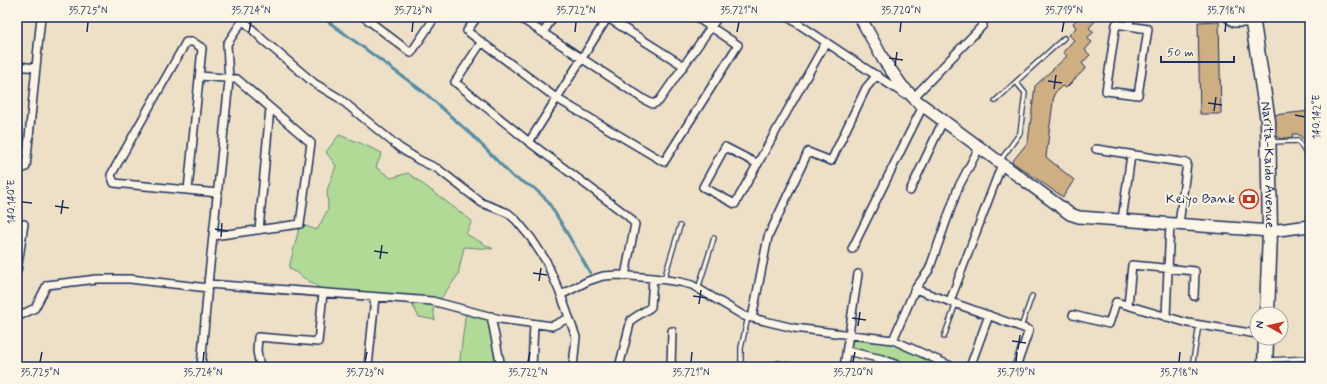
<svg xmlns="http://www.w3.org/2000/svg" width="1327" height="384" font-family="Mynerve,sans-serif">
<rect width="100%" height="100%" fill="#eee0c7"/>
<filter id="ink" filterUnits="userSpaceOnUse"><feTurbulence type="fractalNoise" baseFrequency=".025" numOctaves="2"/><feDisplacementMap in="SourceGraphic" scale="8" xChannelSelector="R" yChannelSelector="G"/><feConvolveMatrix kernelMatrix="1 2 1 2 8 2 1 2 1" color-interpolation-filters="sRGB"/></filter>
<g filter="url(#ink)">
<!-- green -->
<path fill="#b1da96" stroke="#66847a" d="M339,135L358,142L382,153L376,167L391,178L408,173L472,221L466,234L493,249L464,247L458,275L433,309L435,320L419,317L409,299L327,293L289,268L300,224L317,230L328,209L327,190L336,166L326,152Z
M466,310L491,316L501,367H459Z
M850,335L893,340L953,367H898L847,351Z"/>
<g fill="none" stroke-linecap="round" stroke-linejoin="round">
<!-- stream -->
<path stroke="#558da6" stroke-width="3" d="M322,17L425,93L473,136L513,177L534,188L547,200L563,226L590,273"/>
</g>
<!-- building -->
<path fill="#cfae82" stroke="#1b2f5e" d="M1079,17H1097L1096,20L1089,28L1094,32L1087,38L1092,42L1085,50L1090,55L1082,63L1086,68L1066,88L1062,86L1054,94L1046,157L1074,180L1063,197L1012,162L1028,142L1035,86L1067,56L1063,52L1074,40L1069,35L1076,28L1073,23Z
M1219,21L1221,114H1200L1198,22Z
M1310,111V145L1298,134H1293L1292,137L1280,139L1274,133V115Z"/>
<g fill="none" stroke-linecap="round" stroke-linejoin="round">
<!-- lane casing -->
<g stroke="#1b2f5e" stroke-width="6">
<path id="lane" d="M995,101L1064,38
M1271,142L1298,141L1307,155L1310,165
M1000,161L1020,133L1025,93L1016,82
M664,279L680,226
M698,289L714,238
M1021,327L1032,296
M944,337L956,303
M1269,360L1310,358
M778,363L800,367
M741,367V348L748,317
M1192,367L1199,325"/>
</g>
<!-- street casing -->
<g stroke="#1b2f5e" stroke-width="10">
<path id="street" d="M240,17L263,40L314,83L339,98L400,148L419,160L438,169L482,203L508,213L516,220L531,238L546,261L561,295L576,337L573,367
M364,17L411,53L435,17
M477,17L467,31L556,98L664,162L738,45L696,17
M519,17L645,100L653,104L659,101L718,17
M788,17L904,94
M1226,17L1234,23H1254
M608,18L684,66
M863,21L870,17
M1116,24L1148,29L1138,95L1106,91Z
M1129,26L1130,17
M543,33L553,17
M481,43L455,82L529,142L628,216L635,224L625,276
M17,66L36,68
M200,76L237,79L311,143L300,224L213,236
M913,98L983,25V17
M529,142L608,17
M1096,149L1187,163L1179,224
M758,164L725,147L703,187L735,204L826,42
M17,171L26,167L41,17
M188,190L202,48L193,42H186L111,175L114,183L218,193
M910,191L943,121
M1122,220L1131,155
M17,225L24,224L17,271
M259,230L270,108
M852,249L923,106
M208,284L432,301L500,319L552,326L569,318
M915,289L929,270L958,188L979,148
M561,295L588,281L603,276L618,275L653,278L680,282L692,285L744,316L794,328L893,340L953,367
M950,301L1002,164
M1128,305L1132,265L1195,271L1194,296
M1073,315L1109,324L1116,302L1188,323L1257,334
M491,316L501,367
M17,317L35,308L47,285L97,279H130L208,288
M1166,317L1170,223
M752,318L768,237L808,152L831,161L866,88L877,75
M893,340L915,289L1029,330L1016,367
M847,351L882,359L902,367
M201,367L208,284L229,81L227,44L245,17
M259,367V361L257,351L258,337L318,342L323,293
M368,367L375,297
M532,367L534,324
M619,367L631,320L651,307L653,278
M671,367L672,331
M844,367L858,274
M970,367L989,315"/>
</g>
<!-- secondary casing -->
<g stroke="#1b2f5e" stroke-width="14">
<path id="secondary" d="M860,17L883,59L902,86L918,102L1070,214L1079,217L1270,231L1310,226"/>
</g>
<!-- highway casing -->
<g stroke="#1b2f5e" stroke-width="17">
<g id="highway">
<path id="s1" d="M1252,17L1268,121L1270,231L1267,314"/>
<path d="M1265,367L1266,338"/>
</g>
</g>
<!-- lane -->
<use href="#lane" stroke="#fcf5e5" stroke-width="3.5"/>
<!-- street -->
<use href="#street" stroke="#fcf5e5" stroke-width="7"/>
<!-- secondary -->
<use href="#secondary" stroke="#fcf5e5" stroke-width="11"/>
<!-- highway -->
<use href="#highway" stroke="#fcf5e5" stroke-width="14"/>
</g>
</g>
<!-- ticks -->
<path fill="none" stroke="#1b2f5e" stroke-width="1.5" d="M87,32L88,22M249,32L251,22M412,32L413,22M575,32L576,22M737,32L739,22M900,32L901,22M1062,32L1064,22M1225,32L1226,22M889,58L903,60M895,66L897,52M1048,81L1062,83M1054,89L1056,75M1208,103L1222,105M1214,111L1216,97M1295,115L1305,117M22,202L32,203M55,206L69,208M61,214L63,200M215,229L228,231M221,237L222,223M374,251L388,253M380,259L382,245M533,273L547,275M539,281L541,268M693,296L707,298M699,304L701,290M852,318L866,320M858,326L860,312M1012,341L1026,343M1018,349L1020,335M40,362L42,352M203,362L204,352M365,362L367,352M528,362L530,352M691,362L692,352M853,362L855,352M1016,362L1017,352M1179,362L1180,352"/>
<!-- icons -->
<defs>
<g id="bank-ring" transform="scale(1)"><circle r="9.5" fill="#fcf5e5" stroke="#c8321e" stroke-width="1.5"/><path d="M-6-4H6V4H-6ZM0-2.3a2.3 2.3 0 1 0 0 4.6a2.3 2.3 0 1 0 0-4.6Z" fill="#c8321e"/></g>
</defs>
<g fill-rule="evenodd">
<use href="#bank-ring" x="1249" y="199"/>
</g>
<g text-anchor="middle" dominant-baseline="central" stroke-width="4" stroke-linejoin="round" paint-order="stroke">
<!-- street labels -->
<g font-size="14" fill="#1b2f5e" stroke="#fcf5e5">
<text stroke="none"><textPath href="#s1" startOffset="149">Narita-Kaido Avenue</textPath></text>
</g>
<!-- poi labels -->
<g font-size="14" fill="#1b2f5e" stroke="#fcf5e5" text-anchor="end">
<text x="1235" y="199">Keiyo Bank</text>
</g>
</g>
<!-- margin -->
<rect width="1327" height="384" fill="none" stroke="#fcf5e5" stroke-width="44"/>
<!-- north arrow -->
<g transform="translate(1269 326) rotate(278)"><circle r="19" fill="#fcf5e5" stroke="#a2a6af"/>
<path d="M0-3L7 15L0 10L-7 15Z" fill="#c8321e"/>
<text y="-6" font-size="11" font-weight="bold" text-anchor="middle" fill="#1b2f5e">N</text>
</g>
<!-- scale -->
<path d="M1161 56v6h73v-6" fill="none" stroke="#1b2f5e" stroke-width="2"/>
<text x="1167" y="56" font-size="12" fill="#1b2f5e" stroke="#fcf5e5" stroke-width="3" paint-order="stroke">50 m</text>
<rect x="22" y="22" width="1283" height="340" fill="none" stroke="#1b2f5e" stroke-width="1.5"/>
<g font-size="10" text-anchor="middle" fill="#1b2f5e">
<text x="88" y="14">35.725°N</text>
<text x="251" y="14">35.724°N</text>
<text x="413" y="14">35.723°N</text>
<text x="576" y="14">35.722°N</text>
<text x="739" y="14">35.721°N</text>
<text x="901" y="14">35.720°N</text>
<text x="1064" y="14">35.719°N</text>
<text x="1226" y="14">35.718°N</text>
<text transform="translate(1316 117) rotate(-90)" y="4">140.142°E</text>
<text transform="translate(11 202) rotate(-90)" y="4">140.140°E</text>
<text x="40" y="376">35.725°N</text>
<text x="203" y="376">35.724°N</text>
<text x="365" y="376">35.723°N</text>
<text x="528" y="376">35.722°N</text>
<text x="691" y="376">35.721°N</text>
<text x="853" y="376">35.720°N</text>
<text x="1016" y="376">35.719°N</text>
<text x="1179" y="376">35.718°N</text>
</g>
</svg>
